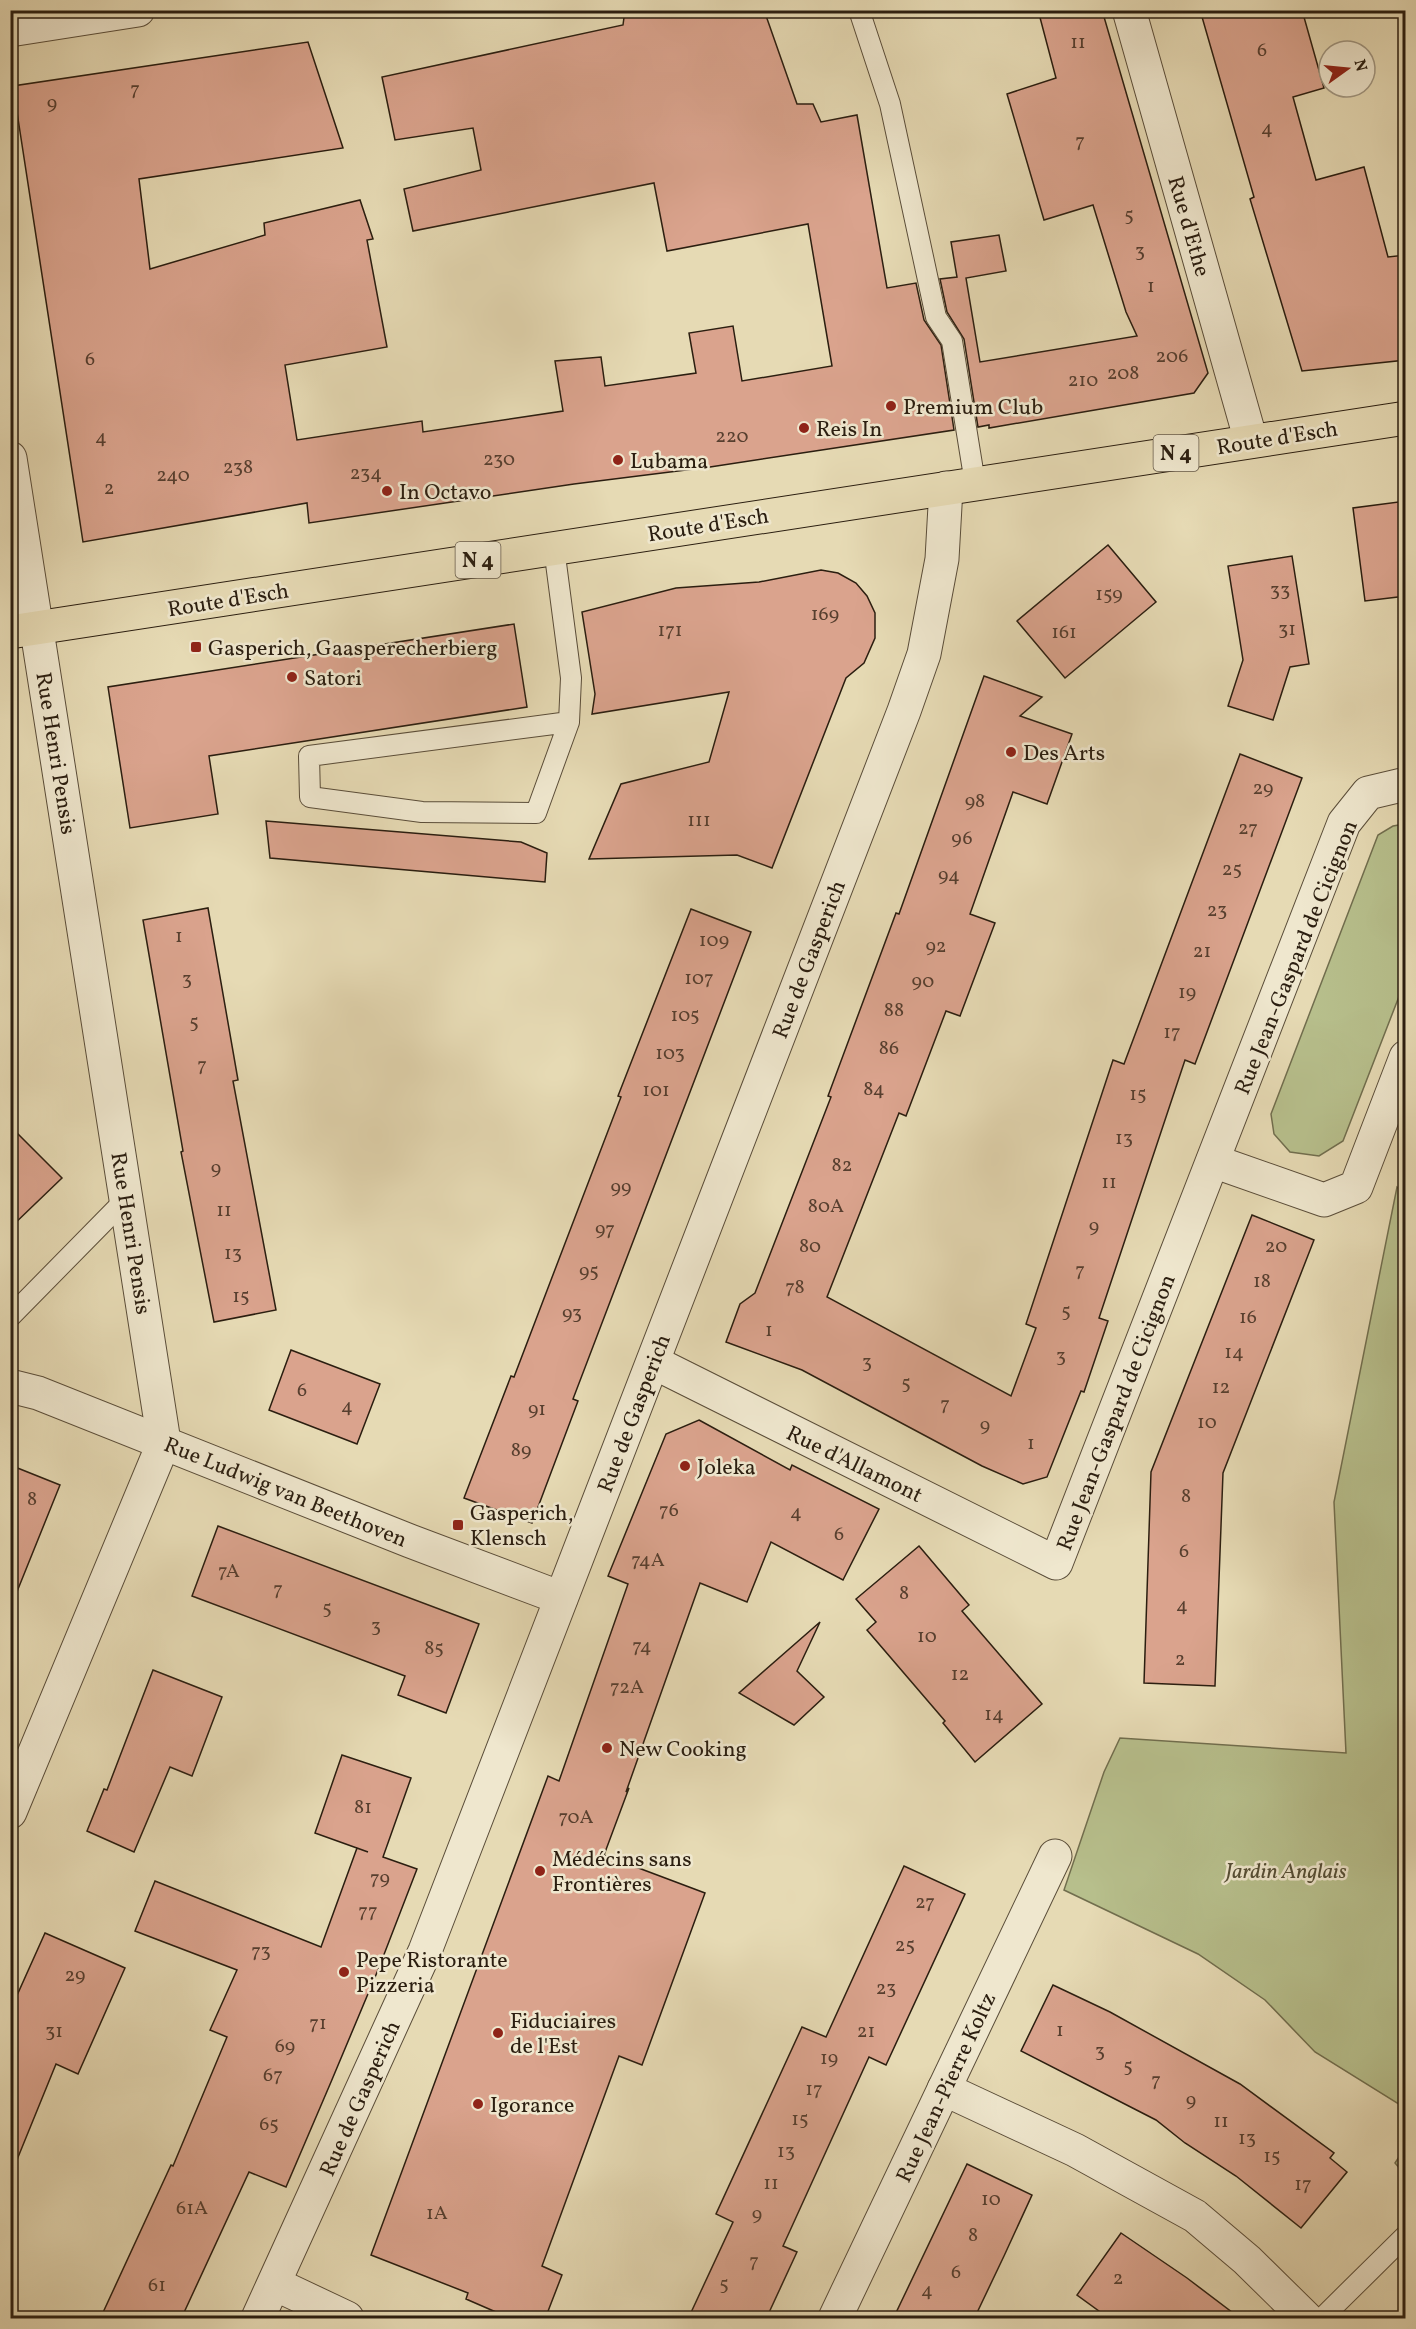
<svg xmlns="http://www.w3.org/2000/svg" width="1416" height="2329" font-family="Vollkorn,serif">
<rect width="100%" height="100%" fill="#e6dab4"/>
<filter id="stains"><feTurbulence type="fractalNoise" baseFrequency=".00333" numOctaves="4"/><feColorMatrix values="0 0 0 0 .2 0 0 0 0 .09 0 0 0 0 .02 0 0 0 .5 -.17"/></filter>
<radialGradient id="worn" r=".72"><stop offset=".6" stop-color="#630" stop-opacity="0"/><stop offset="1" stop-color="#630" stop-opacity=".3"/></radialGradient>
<g fill="#b7bf8c" stroke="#716e4e" stroke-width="1.5">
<path d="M 1405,824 L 1405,981 L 1343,1141 L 1319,1156 L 1290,1152 L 1274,1134 L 1271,1114 L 1378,835 L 1393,826 Z"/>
<path d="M 1397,1187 L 1406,1194 L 1405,2108 L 1315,2052 L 1265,2000 L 1198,1954 L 1064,1890 L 1104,1772 L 1120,1738 L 1346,1753 L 1334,1502 Z"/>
<path d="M 1405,2148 L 1405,2175 L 1395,2163 Z"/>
</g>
<g fill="#daa38d" stroke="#2b1e10" stroke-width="1.5">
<path d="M 625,10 L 764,10 L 797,104 L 813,104 L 821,122 L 857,115 L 887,288 L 916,283 L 924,320 L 941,345 L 954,430 L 710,467 L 574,484 L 309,523 L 307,503 L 83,542 L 13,86 L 308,42 L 343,148 L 139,179 L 150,269 L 265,235 L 264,223 L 360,200 L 373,239 L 367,240 L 387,347 L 285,365 L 297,440 L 422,421 L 423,432 L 563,411 L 555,361 L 601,357 L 605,386 L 696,373 L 689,333 L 733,326 L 742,381 L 832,366 L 808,224 L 667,251 L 654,183 L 413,231 L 404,189 L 481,170 L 473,128 L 395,140 L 382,77 L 623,25 Z"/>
<path d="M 1038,10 L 1102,10 L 1208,373 L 1194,393 L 989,428 L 989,425 L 978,427 L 964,339 L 947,312 L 940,279 L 957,277 L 951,242 L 999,235 L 1006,271 L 966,278 L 980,362 L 1137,336 L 1126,312 L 1093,205 L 1044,220 L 1007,94 L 1056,78 Z"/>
<path d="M 1200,10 L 1302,10 L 1324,88 L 1293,97 L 1316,180 L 1364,167 L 1388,257 L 1406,255 L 1406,360 L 1302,371 L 1250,199 L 1254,197 Z"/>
<path d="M 1406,501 L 1406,596 L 1365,601 L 1353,508 Z"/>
<path d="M 1108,545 L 1156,602 L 1065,678 L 1017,621 Z"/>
<path d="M 1292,556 L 1309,664 L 1290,667 L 1273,720 L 1228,706 L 1243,660 L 1228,566 Z"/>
<path d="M 821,570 L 838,573 L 856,583 L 867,596 L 875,613 L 875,638 L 864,663 L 846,678 L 772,868 L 737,855 L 589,859 L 621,784 L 709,762 L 729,692 L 592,714 L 595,694 L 582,612 L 676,588 L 759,582 Z"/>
<path d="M 514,624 L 527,707 L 209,756 L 218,814 L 130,828 L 108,687 Z"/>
<path d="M 984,676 L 1042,697 L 1020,716 L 1072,734 L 1047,804 L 1013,792 L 970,914 L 995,923 L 960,1016 L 946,1011 L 906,1116 L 899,1113 L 827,1297 L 1011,1396 L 1036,1328 L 1026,1324 L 1113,1060 L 1124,1064 L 1240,754 L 1302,778 L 1195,1064 L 1185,1060 L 1099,1318 L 1108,1321 L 1084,1392 L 1081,1391 L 1047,1477 L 1023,1484 L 982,1466 L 802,1370 L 726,1342 L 740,1304 L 755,1293 L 831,1097 L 828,1096 L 896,913 L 899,914 Z"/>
<path d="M 266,821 L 521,842 L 547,853 L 545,882 L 270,858 Z"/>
<path d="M 208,908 L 238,1080 L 233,1081 L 276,1310 L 214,1322 L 181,1152 L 183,1151 L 143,920 Z"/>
<path d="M 691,909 L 751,932 L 573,1399 L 578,1401 L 532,1523 L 464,1498 L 511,1376 L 514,1377 L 551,1280 L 621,1097 L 618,1096 Z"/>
<path d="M 10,1126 L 62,1178 L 10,1228 Z"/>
<path d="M 1252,1215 L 1314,1240 L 1223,1473 L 1215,1686 L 1144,1683 L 1151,1472 Z"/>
<path d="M 291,1350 L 380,1384 L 357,1444 L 269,1410 Z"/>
<path d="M 699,1420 L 790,1470 L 792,1465 L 879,1509 L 843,1580 L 771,1542 L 747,1602 L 700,1583 L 626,1792 L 629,1788 L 604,1855 L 705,1893 L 642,2065 L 619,2056 L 542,2266 L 562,2275 L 545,2319 L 512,2319 L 466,2299 L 468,2293 L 371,2255 L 548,1776 L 559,1781 L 628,1584 L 608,1576 L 666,1434 Z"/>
<path d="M 10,1465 L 60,1485 L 12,1604 L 10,1603 Z"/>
<path d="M 218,1526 L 479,1624 L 446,1713 L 398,1695 L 405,1676 L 192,1596 Z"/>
<path d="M 919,1546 L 969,1605 L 962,1611 L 1042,1704 L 975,1762 L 943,1723 L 945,1721 L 867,1630 L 876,1622 L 856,1599 Z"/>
<path d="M 820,1622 L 797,1671 L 824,1697 L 794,1725 L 739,1693 Z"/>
<path d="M 153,1670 L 222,1697 L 192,1776 L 170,1767 L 134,1852 L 87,1831 L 104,1789 L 107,1790 Z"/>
<path d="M 342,1755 L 411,1778 L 383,1857 L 417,1869 L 378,1970 L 331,2082 L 286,2187 L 249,2172 L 181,2319 L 100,2319 L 171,2165 L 173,2166 L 227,2037 L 210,2030 L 237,1970 L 135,1931 L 155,1881 L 321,1947 L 357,1848 L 368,1852 L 315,1833 Z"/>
<path d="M 904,1866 L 965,1894 L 886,2065 L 869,2057 L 783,2246 L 797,2252 L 766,2319 L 688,2319 L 733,2222 L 716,2214 L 802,2027 L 826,2037 Z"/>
<path d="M 45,1933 L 125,1968 L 78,2074 L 56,2064 L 12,2172 L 10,2011 Z"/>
<path d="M 1053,1985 L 1110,2012 L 1240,2084 L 1334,2153 L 1330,2158 L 1347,2172 L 1301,2228 L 1236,2176 L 1185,2143 L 1156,2120 L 1021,2051 Z"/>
<path d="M 967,2164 L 1032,2195 L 1004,2256 L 974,2319 L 893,2319 Z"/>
<path d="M 1121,2233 L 1187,2278 L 1241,2319 L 1110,2319 L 1077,2295 Z"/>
</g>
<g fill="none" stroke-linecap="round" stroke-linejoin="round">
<g stroke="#5a4d39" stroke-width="22">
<g id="service">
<path d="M 859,10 L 890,104 L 936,317 L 952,341 L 975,483"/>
<path d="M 554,548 L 571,678 L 569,722 L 536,813 L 422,812 L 310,797 L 309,756 L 569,722"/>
<path d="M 10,1317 L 127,1198"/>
<path d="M 1322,2318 L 1406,2235"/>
</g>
</g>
<g stroke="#5a4d39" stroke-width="35">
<g id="minor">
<path d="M 1129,10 L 1251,441"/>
<path d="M 10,30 L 138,10"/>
<path d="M 10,458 L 164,1442 L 10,1812"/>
<path d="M 1213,1161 L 1324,1200 L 1356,1187 L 1406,1057"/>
<path d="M 653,1362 L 1056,1563 L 1344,823 L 1368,793 L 1406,784"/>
<path d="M 10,1386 L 38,1393 L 410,1541 L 561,1598"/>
<path d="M 944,2089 L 1075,2150 L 1195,2216 L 1247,2260 L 1306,2318"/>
<path d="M 275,2284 L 347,2318"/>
<path d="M 835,2318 L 1055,1856"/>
</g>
</g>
<g stroke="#5a4d39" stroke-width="35">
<path id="tertiary" d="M 258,2318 L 425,1951 L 904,711 L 924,654 L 942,559 L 946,488"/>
</g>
<g stroke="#2b1e10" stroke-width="35">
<path id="primary" d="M 10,632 L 1406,418"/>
</g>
<use href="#service" stroke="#efe7ce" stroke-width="20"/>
<use href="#minor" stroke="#efe7ce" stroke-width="33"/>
<use href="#tertiary" stroke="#efe7ce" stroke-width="33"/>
<use href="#primary" stroke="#e6dab4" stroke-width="33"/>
</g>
<g fill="#8f2418" stroke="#efe7ce" stroke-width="2">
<circle cx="891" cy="406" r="6"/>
<circle cx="804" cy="428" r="6"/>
<circle cx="618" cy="460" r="6"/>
<circle cx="387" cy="491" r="6"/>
<rect x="190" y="641" width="12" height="12" rx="3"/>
<circle cx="292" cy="677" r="6"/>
<circle cx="1011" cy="752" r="6"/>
<circle cx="685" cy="1466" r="6"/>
<rect x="452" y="1519" width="12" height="12" rx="3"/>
<circle cx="607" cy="1748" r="6"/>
<circle cx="540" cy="1871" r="6"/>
<circle cx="344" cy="1972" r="6"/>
<circle cx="498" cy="2033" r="6"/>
<circle cx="478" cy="2104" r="6"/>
</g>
<g text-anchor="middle" stroke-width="5" stroke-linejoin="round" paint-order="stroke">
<g font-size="20" fill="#573f2f">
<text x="1078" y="48">11</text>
<text x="1262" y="56">6</text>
<text x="135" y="95">7</text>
<text x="52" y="109">9</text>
<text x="1267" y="134">4</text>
<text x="1080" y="147">7</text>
<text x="1129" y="221">5</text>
<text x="1140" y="257">3</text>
<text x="1151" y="292">1</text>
<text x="1172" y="362">206</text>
<text x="90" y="365">6</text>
<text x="1123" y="379">208</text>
<text x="1083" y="386">210</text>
<text x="732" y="442">220</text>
<text x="101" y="443">4</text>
<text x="499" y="465">230</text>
<text x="238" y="473">238</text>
<text x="366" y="479">234</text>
<text x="173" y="481">240</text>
<text x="109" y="494">2</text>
<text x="1280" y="596">33</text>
<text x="1109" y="600">159</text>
<text x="825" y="620">169</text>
<text x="1287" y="635">31</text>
<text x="670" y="636">171</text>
<text x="1064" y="638">161</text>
<text x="1263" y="794">29</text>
<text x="975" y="807">98</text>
<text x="699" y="826">111</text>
<text x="1248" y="834">27</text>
<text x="962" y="844">96</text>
<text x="1232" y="875">25</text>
<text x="949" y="881">94</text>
<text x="1217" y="916">23</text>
<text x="179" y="942">1</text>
<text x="714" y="946">109</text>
<text x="936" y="952">92</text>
<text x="1202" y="957">21</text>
<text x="699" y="984">107</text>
<text x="187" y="985">3</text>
<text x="923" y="987">90</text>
<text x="1187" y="998">19</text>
<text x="894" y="1016">88</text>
<text x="685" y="1021">105</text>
<text x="194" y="1028">5</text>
<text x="1172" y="1038">17</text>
<text x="889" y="1054">86</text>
<text x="670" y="1059">103</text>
<text x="202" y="1071">7</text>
<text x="874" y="1095">84</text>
<text x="656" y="1096">101</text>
<text x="1138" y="1100">15</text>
<text x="1124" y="1144">13</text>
<text x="842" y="1171">82</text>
<text x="216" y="1174">9</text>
<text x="1109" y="1188">11</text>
<text x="621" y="1193">99</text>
<text x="826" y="1212">80A</text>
<text x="224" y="1216">11</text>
<text x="1094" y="1232">9</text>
<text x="605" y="1235">97</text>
<text x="810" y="1252">80</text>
<text x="1276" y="1252">20</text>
<text x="233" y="1259">13</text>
<text x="1080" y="1276">7</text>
<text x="589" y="1277">95</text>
<text x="1262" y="1287">18</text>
<text x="795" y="1293">78</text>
<text x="241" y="1302">15</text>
<text x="1066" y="1317">5</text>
<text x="572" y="1319">93</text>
<text x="1248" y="1323">16</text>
<text x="769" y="1336">1</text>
<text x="1234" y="1358">14</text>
<text x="1061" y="1362">3</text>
<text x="867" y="1368">3</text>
<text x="906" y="1389">5</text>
<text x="1221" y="1393">12</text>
<text x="302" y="1396">6</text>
<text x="945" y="1410">7</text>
<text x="347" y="1412">4</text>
<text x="537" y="1415">91</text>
<text x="1207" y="1428">10</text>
<text x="985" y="1431">9</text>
<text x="1031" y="1449">1</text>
<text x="521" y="1456">89</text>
<text x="1186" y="1502">8</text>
<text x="32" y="1505">8</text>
<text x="669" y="1516">76</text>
<text x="796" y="1518">4</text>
<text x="839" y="1540">6</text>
<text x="1184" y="1557">6</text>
<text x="648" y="1566">74A</text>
<text x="229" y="1577">7A</text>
<text x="278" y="1595">7</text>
<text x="904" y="1599">8</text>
<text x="1182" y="1611">4</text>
<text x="327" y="1614">5</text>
<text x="376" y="1632">3</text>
<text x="927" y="1642">10</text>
<text x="642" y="1652">74</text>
<text x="434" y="1654">85</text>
<text x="1180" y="1665">2</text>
<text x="960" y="1680">12</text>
<text x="627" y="1693">72A</text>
<text x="994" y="1720">14</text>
<text x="363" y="1813">81</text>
<text x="576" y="1823">70A</text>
<text x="380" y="1884">79</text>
<text x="925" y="1908">27</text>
<text x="368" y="1917">77</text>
<text x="905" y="1951">25</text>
<text x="261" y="1957">73</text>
<text x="75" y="1981">29</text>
<text x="886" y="1994">23</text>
<text x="318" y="2029">71</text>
<text x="1060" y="2036">1</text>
<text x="54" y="2037">31</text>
<text x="866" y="2037">21</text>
<text x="285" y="2052">69</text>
<text x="1100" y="2057">3</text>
<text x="829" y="2064">19</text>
<text x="1128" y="2072">5</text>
<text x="273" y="2081">67</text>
<text x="1156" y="2086">7</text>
<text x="814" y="2095">17</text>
<text x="1191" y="2106">9</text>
<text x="800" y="2125">15</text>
<text x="1221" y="2127">11</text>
<text x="269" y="2130">65</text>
<text x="1247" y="2144">13</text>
<text x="786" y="2157">13</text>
<text x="1272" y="2162">15</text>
<text x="771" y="2189">11</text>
<text x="1303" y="2190">17</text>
<text x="991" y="2205">10</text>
<text x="192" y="2214">61A</text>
<text x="437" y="2219">1A</text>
<text x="757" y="2220">9</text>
<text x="973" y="2241">8</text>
<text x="754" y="2267">7</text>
<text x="956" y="2278">6</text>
<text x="1118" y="2284">2</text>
<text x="724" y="2290">5</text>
<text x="157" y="2291">61</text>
<text x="927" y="2296">4</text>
</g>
<g fill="#efe7ce" stroke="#665a49" stroke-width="1.5">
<rect x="1153.5" y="435" width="45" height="36" rx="4.5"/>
<rect x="455.5" y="542" width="45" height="36" rx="4.5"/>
</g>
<g font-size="21" font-weight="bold" fill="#2b1e10">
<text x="1176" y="460">N 4</text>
<text x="478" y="567">N 4</text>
</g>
<g font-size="22" fill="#2b1e10" stroke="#efe7ce">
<text transform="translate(1190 226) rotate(74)" y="8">Rue d'Ethe</text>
<text transform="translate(1277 437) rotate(-9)" y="8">Route d'Esch</text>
<text transform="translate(708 524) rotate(-9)" y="8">Route d'Esch</text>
<text transform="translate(228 599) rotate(-9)" y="8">Route d'Esch</text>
<text transform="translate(57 753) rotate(81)" y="8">Rue Henri Pensis</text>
<text transform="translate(1295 957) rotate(-68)" y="8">Rue Jean-Gaspard de Cicignon</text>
<text transform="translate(808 959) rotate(-69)" y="8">Rue de Gasperich</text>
<text transform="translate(132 1233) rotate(81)" y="8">Rue Henri Pensis</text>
<text transform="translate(1115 1412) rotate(-69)" y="8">Rue Jean-Gaspard de Cicignon</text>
<text transform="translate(633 1413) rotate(-69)" y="8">Rue de Gasperich</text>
<text transform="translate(855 1463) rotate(26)" y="8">Rue d'Allamont</text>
<text transform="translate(286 1491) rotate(22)" y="8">Rue Ludwig van Beethoven</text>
<text transform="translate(945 2087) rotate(-65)" y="8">Rue Jean-Pierre Koltz</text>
<text transform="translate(359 2098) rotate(-66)" y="8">Rue de Gasperich</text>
</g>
<g font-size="22" fill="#2b1e10" stroke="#efe7ce" text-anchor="start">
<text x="903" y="414">Premium Club</text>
<text x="816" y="436">Reis In</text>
<text x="630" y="468">Lubama</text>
<text x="399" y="499">In Octavo</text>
<text x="208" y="655">Gasperich, Gaasperecherbierg</text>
<text x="304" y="685">Satori</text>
<text x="1023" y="760">Des Arts</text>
<text x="697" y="1474">Joleka</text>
<text x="470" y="1520">Gasperich,<tspan x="470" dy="25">Klensch</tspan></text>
<text x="619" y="1756">New Cooking</text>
<text x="552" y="1866">Médécins sans<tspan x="552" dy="25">Frontières</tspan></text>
<text x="356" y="1967">Pepe Ristorante<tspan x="356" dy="25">Pizzeria</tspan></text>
<text x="510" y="2028">Fiduciaires<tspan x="510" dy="25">de l'Est</tspan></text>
<text x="490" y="2112">Igorance</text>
</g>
<g font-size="22" font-style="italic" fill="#554e35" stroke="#efe7ce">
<text x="1286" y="1878">Jardin Anglais</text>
</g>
</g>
<rect width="1416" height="2329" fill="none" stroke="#e6dab4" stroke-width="36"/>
<rect x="12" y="12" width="1392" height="2305" fill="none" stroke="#2b1e10" stroke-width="3"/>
<rect x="18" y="18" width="1380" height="2293" fill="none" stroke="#2b1e10" stroke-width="1.5"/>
<g transform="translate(1347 69) rotate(75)"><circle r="28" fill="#efe7ce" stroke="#a19782" stroke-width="1.5"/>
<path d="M0-4.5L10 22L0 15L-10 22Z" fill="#8f2418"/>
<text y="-9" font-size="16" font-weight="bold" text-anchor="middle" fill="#2b1e10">N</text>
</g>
<rect width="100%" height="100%" filter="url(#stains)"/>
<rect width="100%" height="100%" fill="url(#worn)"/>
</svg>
